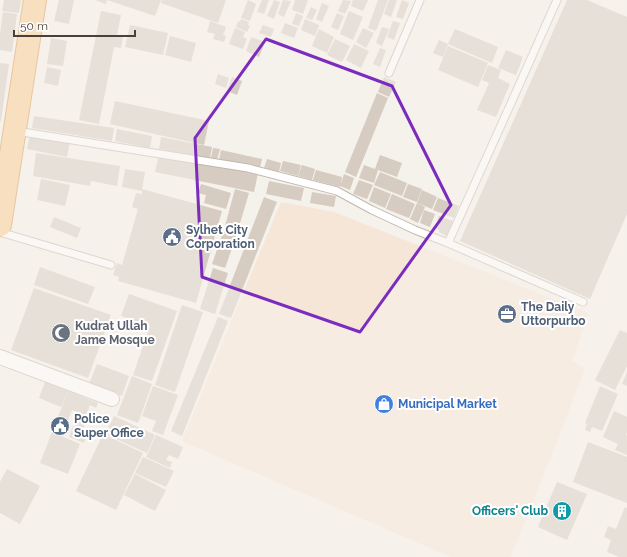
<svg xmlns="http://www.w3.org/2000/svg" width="627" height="557" font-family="Raleway,sans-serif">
<rect width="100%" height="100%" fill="#f5f1eb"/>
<path fill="#f5e6d8" d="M 281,202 L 334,212 L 588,313 L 572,361 L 585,368 L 551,457 L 510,557 L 451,557 L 182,441 Z"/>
<g fill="#d6ccc1">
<path d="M 4,0 L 21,0 L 19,13 L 2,11 Z"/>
<path d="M 59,0 L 74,0 L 69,24 L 54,21 Z"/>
<path d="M 95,0 L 107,0 L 106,4 Z"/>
<path d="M 107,0 L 161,0 L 155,16 Z"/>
<path d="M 162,0 L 226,0 L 218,23 L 161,3 Z"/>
<path d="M 248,0 L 256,4 L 250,21 L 241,18 Z"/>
<path d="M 262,0 L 269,0 L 264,14 L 257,12 Z"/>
<path d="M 274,0 L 280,2 L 274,19 L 267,16 Z"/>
<path d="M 283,0 L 291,1 L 284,17 L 278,14 Z"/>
<path d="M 295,0 L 308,0 L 303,14 L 292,10 Z"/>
<path d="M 343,0 L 351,1 L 345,14 L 338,11 Z"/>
<path d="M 353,0 L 368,0 L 363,11 L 351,6 Z"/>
<path d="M 378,0 L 388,0 L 376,31 L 368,28 Z"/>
<path d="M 389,0 L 397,0 L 391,17 L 384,14 Z"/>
<path d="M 402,0 L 409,3 L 403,19 L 396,17 Z"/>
<path d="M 567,0 L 587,0 L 627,17 L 627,214 L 590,299 L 460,241 Z"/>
<path d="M 322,3 L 329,6 L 322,22 L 316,19 Z"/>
<path d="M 311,7 L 317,10 L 312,20 L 306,18 Z"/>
<path d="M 101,11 L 121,15 L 117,35 L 123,36 L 121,48 L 114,47 L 99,124 L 79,120 Z"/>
<path d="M 349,11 L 363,17 L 353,40 L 340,34 Z"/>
<path d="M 3,12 L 17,14 L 12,52 L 0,50 L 0,34 Z"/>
<path d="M 296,13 L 303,16 L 299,26 L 292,24 Z"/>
<path d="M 337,13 L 344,16 L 338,30 L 331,27 Z"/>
<path d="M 241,19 L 249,22 L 248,25 L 250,26 L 247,32 L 236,27 L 238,21 L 240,22 Z"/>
<path d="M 305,19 L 319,25 L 315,36 L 301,30 Z"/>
<path d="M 210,21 L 226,27 L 223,35 L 226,36 L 224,42 L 213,39 L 215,34 L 207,32 Z"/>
<path d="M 393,21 L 400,23 L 394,40 L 387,37 Z"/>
<path d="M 285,23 L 298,28 L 294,38 L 281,33 Z"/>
<path d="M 130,25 L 168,33 L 163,55 L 125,47 Z"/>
<path d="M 263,25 L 274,29 L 271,37 L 259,33 Z"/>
<path d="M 382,27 L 389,29 L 382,46 L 376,43 Z"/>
<path d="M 235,28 L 245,32 L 243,37 L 247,39 L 243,49 L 229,44 Z"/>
<path d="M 363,28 L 374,33 L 366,48 L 356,42 Z"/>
<path d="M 319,29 L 334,37 L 327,53 L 312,46 Z"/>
<path d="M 455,29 L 498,47 L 492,63 L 448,44 Z"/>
<path d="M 170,36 L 196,43 L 191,62 L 165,55 Z"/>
<path d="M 251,37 L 265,42 L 259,57 L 246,51 Z"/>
<path d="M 51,38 L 67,41 L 63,66 L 47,64 Z"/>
<path d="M 335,39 L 350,46 L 342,62 L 327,55 Z"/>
<path d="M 439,40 L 448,44 L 443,57 L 433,53 Z"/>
<path d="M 354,44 L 369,51 L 361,68 L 346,60 Z"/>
<path d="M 448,46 L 488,63 L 478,87 L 438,70 Z"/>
<path d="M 380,48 L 386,50 L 380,67 L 373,64 Z"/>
<path d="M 506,50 L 523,57 L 516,75 L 498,68 Z"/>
<path d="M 0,63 L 9,64 L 1,121 L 0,121 Z"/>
<path d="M 488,65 L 501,70 L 498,78 L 510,84 L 496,117 L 477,110 L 489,83 L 482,80 Z"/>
<path d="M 47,67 L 61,70 L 58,86 L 44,83 Z"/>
<path d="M 218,74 L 229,78 L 226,88 L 215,84 Z"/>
<path d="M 232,77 L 242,81 L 237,95 L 227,91 Z"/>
<path d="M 384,77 L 396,82 L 389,97 L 378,92 Z"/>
<path d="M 377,93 L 388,98 L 356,177 L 345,172 Z"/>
<path d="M 115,101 L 209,121 L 204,145 L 110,124 Z"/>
<path d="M 34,116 L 114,128 L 112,141 L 32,128 Z"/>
<path d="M 117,129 L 152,136 L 150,148 L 115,141 Z"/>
<path d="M 30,134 L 70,141 L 67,157 L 27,149 Z"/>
<path d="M 161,137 L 212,147 L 210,158 L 159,149 Z"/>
<path d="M 213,148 L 220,149 L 217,160 L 211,158 Z"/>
<path d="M 221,150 L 262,159 L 260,168 L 219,160 Z"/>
<path d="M 36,153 L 120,166 L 117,186 L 91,181 L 90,186 L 33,176 Z"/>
<path d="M 159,154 L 258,173 L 254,192 L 155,172 Z"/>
<path d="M 380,155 L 402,163 L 397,177 L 378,170 L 374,183 L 359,178 L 364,165 L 375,169 Z"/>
<path d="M 267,159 L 281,163 L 279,172 L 264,168 Z"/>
<path d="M 283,161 L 301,165 L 298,176 L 280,171 Z"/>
<path d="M 302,165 L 315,169 L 312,180 L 298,176 Z"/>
<path d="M 125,169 L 145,172 L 142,189 L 222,211 L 196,303 L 118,281 L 119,277 L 113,275 L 117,263 L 122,265 L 138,209 L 132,207 L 136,193 L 142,194 L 142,191 L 122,187 Z"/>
<path d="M 316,170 L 342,177 L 341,184 L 344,174 L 354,178 L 350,190 L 340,186 L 339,187 L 313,180 Z"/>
<path d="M 380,172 L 407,183 L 402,196 L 374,185 Z"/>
<path d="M 41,179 L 70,185 L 65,206 L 37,200 Z"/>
<path d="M 359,180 L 373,185 L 367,199 L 353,194 Z"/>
<path d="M 269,181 L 304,188 L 301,201 L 266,194 Z"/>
<path d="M 201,184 L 231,193 L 226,209 L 204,203 L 206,195 L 198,193 Z"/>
<path d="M 408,184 L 422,189 L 417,202 L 403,197 Z"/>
<path d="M 374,187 L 391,194 L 385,208 L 369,201 Z"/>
<path d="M 235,189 L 249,193 L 238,230 L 225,226 Z"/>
<path d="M 422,190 L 437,197 L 432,209 L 417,203 Z"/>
<path d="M 312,192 L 336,196 L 334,207 L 310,203 Z"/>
<path d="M 392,194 L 415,204 L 409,218 L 386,209 Z"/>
<path d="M 264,197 L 277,202 L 231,318 L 219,314 Z"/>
<path d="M 438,198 L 459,206 L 454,218 L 433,210 Z"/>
<path d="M 417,203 L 425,207 L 418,223 L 410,219 Z"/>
<path d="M 424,210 L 435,214 L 430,227 L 420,223 Z"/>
<path d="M 439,216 L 453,221 L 447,236 L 439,232 L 439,230 L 435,228 Z"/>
<path d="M 54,217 L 81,228 L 77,238 L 50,227 Z"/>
<path d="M 224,230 L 237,234 L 225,268 L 212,264 Z"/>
<path d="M 40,267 L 95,287 L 88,304 L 34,285 Z"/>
<path d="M 213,268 L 228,273 L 215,314 L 200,309 Z"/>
<path d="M 34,288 L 111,315 L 88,378 L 11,350 Z"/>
<path d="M 129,294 L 177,311 L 152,381 L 133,375 L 150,326 L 121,316 Z"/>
<path d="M 182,305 L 203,312 L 175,392 L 155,385 Z"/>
<path d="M 218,317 L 228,321 L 182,436 L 171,431 Z"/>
<path d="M 620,330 L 627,333 L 627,366 L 615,390 L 595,380 Z"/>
<path d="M 97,364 L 129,376 L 122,396 L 89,384 Z"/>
<path d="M 627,372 L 627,386 L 622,384 Z"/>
<path d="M 132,376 L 152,384 L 138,423 L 117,415 Z"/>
<path d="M 45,382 L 68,391 L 61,407 L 39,398 Z"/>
<path d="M 153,386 L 178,395 L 163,435 L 152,431 L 156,421 L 142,416 Z"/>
<path d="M 600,386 L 618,394 L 602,431 L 592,427 L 590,432 L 585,430 L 587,424 L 585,423 Z"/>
<path d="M 68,391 L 98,403 L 96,408 L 90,405 L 86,415 L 72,410 L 61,436 L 80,444 L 68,474 L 40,463 Z"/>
<path d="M 614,411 L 627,417 L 627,432 L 626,435 L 627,436 L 627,455 L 615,450 L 618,444 L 603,437 Z"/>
<path d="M 80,414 L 85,416 L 84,419 L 86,420 L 83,429 L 75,426 Z"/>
<path d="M 114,416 L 155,435 L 147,453 L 105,434 Z"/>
<path d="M 73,426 L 88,432 L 84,443 L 69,437 Z"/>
<path d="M 103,434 L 143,453 L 116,510 L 76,491 Z"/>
<path d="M 156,435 L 183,447 L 178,459 L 169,455 L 166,460 L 172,462 L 170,468 L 146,457 Z"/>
<path d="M 588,442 L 627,457 L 627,503 L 573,482 Z"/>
<path d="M 143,457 L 174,471 L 166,487 L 135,473 Z"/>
<path d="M 7,469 L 40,486 L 20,524 L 0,513 L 0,482 Z"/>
<path d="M 135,474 L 166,490 L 155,511 L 124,495 Z"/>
<path d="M 557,482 L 587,494 L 567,540 L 538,527 Z"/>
<path d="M 625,507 L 627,508 L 627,557 L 619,557 L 607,552 L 611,540 L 604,537 L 608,526 L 616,529 Z"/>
</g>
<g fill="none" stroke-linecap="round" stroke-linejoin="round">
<g stroke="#c0b8ae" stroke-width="9">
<g id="service">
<path d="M 389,73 L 420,0"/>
<path d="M 16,131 L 248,168 L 337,191 L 372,210 L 415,230 L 448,243 L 512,101 L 557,0"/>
<path d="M 0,232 L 111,265"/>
<path d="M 448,243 L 583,302"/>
</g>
</g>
<g stroke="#c0b8ae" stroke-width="16">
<path id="minor" d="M 0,357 L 112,399"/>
</g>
<g stroke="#d89143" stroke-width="24">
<path id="trunk" d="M 0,225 L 35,0"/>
</g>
<use href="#service" stroke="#fff" stroke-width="7"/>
<use href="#minor" stroke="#fff" stroke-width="14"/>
<use href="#trunk" stroke="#f9ca89" stroke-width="22"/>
</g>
<path d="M0 0H627V557H0ZM 266,39 L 392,86 L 451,205 L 360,332 L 202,277 L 195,138 Z" fill="#f5f1eb" fill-opacity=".55" fill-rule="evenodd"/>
<path fill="none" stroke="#7b2cbf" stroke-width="3" stroke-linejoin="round" d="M 266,39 L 392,86 L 451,205 L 360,332 L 202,277 L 195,138 Z"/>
<defs>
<g id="civic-disc" transform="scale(1)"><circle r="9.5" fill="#5c6f8a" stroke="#fff"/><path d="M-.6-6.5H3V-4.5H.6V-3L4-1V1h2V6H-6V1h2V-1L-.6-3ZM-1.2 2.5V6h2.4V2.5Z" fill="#fff"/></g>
<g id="office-disc" transform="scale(1)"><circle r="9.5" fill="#5c6f8a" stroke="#fff"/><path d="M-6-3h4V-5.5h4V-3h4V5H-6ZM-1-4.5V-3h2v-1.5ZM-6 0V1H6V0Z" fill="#fff"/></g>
<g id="mosque-disc" transform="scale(1)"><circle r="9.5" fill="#6b7280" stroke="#fff"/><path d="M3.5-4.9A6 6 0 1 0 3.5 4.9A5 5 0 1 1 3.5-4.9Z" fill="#fff"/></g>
<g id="shop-disc" transform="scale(1)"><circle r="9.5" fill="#3f7fe0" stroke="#fff"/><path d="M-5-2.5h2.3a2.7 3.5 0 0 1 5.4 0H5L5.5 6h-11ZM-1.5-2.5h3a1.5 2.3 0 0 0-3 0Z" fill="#fff"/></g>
<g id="building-disc" transform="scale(1)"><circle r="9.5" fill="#0f9aa8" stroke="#fff"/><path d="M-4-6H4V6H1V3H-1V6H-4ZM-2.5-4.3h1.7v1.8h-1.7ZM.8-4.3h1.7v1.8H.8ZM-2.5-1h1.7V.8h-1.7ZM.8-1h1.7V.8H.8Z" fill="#fff"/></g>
</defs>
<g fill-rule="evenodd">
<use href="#civic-disc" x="172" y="237"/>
<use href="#office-disc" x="507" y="314"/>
<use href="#mosque-disc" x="61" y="333"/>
<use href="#shop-disc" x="384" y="404"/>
<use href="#civic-disc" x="60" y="426"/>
<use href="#building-disc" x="562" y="511"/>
</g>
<g text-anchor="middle" stroke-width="4" stroke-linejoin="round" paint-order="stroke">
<g font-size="12" font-weight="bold" fill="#4e5e75" stroke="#fff" text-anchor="start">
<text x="186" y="234">Sylhet City<tspan x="186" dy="14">Corporation</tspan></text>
<text x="521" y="311">The Daily<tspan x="521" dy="14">Uttorpurbo</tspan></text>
<text x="74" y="423">Police<tspan x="74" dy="14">Super Office</tspan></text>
</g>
<g font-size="12" font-weight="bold" fill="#5b616d" stroke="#fff" text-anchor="start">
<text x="75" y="330">Kudrat Ullah<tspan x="75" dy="14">Jame Mosque</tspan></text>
</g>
<g font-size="12" font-weight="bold" fill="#366cbe" stroke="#fff" text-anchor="start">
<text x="398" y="408">Municipal Market</text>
</g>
<g font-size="12" font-weight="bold" fill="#0d838f" stroke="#fff" text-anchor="end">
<text x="548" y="515">Officers' Club</text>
</g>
</g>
<path d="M14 30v6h121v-6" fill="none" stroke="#494139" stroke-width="2"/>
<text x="20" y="30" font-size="12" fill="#494139" stroke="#ffffff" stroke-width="3" paint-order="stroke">50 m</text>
</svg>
